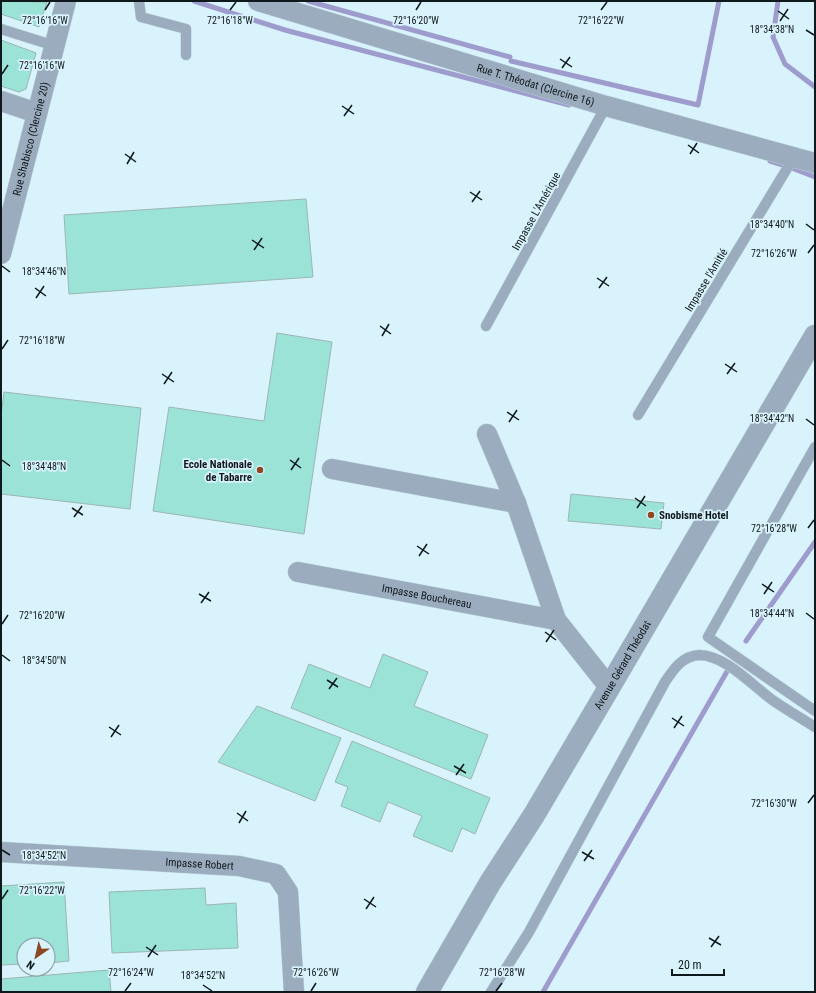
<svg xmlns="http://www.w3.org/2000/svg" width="816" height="993" font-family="'Roboto Condensed',sans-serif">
<rect width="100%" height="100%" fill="#d8f3fc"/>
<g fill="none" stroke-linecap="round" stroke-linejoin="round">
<g stroke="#9e9bcd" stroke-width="5">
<path d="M 194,1 L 285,30 L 569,105"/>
<path d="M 308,1 L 510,57"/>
<path d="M 778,1 L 773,37 L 785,64 L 815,87"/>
<path d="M 511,61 L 698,105 L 719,1"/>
<path d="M 770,161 L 786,166"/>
<path d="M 789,167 L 815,177"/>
<path d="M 746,641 L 815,542"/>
<path d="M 543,992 L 729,668"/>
</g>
</g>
<g fill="#9be2d7" stroke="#9bb6b2">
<path d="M 1,1 L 47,2 L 39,27 L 1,14 Z"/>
<path d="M 1,40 L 36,53 L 26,89 L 19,92 L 1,86 Z"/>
<path d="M 306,199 L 313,277 L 69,294 L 64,215 Z"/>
<path d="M 277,333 L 332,342 L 304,534 L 153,511 L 169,407 L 264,421 Z"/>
<path d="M 4,392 L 141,408 L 130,509 L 1,494 L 1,416 Z"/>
<path d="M 571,494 L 664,503 L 661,529 L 568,521 Z"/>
<path d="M 383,654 L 428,672 L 414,706 L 488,735 L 471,779 L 291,708 L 309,664 L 370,688 Z"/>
<path d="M 257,706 L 341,738 L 315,801 L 218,762 Z"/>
<path d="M 352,741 L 490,798 L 475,834 L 462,828 L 452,852 L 413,836 L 422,816 L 388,802 L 380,822 L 341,806 L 348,787 L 335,782 Z"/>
<path d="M 64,882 L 69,961 L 48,963 L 48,945 L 24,945 L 24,964 L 1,965 L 1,886 Z"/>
<path d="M 205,888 L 206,905 L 236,903 L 238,948 L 112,953 L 109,892 Z"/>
<path d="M 109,970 L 111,992 L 1,992 L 1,979 Z"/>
</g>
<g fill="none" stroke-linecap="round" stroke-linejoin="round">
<g stroke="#b8d0d8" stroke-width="11">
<g id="service">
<path d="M 139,1 L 141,17 L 186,29 L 186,55"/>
<path d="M 1,29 L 55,46"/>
<path d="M 486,326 L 606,106"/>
<path d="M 638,415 L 794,157"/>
<path d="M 815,447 L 708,637 L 815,711"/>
<path d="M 491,992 L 529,932 L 665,682 C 673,670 682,656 699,655 C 725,655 752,685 771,699 C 785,709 801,718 815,727"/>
</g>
</g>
<g stroke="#b8d0d8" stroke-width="21">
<g id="minor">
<path id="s1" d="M 258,1 L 606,106 L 815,163"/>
<path d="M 1,101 L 37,113"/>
<path id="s2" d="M 1,254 L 66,1"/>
<path d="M 487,434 L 516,503 L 556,620 L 609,687"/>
<path d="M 332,469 L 516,503"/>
<path id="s3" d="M 298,572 L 556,620"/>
<path id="s4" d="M 1,852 L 239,866 L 276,874 L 288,892 L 294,992"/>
</g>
</g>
<g stroke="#b8d0d8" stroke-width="23">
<g id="tertiary">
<path id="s5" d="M 427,992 L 490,883 L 534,815 L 613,681 L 815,336"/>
</g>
</g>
<use href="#service" stroke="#9cacbf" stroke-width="10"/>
<use href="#minor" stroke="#9cacbf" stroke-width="20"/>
<use href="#tertiary" stroke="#9cacbf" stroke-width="22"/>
</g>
<path fill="none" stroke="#0f181b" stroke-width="1.5" d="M 45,10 L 50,2M 230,10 L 236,2M 416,10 L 421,2M 601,10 L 607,2M 778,11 L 789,19M 780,21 L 788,9M 806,30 L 814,35M 560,59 L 572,67M 562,68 L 570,57M 2,74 L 8,65M 342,106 L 354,114M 344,116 L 352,105M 688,145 L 699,153M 125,154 L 136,162M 690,154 L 697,143M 127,164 L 134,152M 470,192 L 482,200M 472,202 L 480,191M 806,224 L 814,230M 252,240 L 264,248M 254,250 L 262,238M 808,253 L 814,245M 2,266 L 10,272M 597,278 L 609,286M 35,288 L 46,296M 599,288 L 607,277M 36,298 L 44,286M 380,326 L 391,334M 382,336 L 389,324M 2,349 L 8,340M 725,364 L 737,372M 162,374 L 174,382M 727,374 L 735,363M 164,384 L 172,372M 507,412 L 519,420M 806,419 L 814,425M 509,422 L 517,410M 2,460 L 10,466M 290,460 L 301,468M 291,470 L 299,458M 635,498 L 646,506M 72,508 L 83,515M 637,508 L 645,496M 74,517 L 82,506M 808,528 L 814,520M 417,546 L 429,554M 419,556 L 427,544M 762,584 L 774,592M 199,594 L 211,601M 764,594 L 772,582M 201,603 L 209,592M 806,613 L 814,619M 2,624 L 8,615M 545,632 L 556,640M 546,642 L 554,630M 2,655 L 10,661M 327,680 L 338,687M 329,689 L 337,678M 672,718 L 684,726M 109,727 L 121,735M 674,728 L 682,716M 111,737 L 119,725M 454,766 L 466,773M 456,775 L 464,764M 808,803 L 814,795M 237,813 L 248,821M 239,823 L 246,811M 2,850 L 10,855M 582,852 L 594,859M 584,861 L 592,850M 2,899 L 8,890M 364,899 L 376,907M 366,909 L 374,897M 709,938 L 721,945M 146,947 L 158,955M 711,947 L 719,936M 148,957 L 156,945M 203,985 L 212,991M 125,991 L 131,983M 311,991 L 316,983M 496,991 L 502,983"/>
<g fill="#8d4721" stroke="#d8f3fc" stroke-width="1.5">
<circle cx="260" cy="470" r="4"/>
<circle cx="651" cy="515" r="4"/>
</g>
<g text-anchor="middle" stroke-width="3.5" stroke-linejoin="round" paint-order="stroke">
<g font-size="11" fill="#0f181b" stroke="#d8f3fc">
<text dy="4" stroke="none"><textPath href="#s1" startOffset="290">Rue T. Théodat (Clercine 16)</textPath></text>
<text dy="4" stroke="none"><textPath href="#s2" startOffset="119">Rue Shabisco (Clercine 20)</textPath></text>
<text transform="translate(536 211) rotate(-61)" y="4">Impasse L'Amérique</text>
<text transform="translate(706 280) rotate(-59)" y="4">Impasse l'Amitié</text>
<text dy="4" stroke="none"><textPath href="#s3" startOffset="131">Impasse Bouchereau</textPath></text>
<text dy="4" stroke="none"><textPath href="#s5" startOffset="381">Avenue Gérard Théodat</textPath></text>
<text dy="4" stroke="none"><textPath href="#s4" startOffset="199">Impasse Robert</textPath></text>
</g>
<g font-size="11" font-weight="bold" fill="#0f181b" stroke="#d8f3fc" text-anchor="end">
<text x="252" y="468">Ecole Nationale<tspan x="252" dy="13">de Tabarre</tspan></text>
<text x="659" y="519" text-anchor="start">Snobisme Hotel</text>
</g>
</g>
<g font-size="10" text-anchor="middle" fill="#0f181b" stroke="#d8f3fc" stroke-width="3.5" stroke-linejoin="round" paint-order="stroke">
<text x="45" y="24">72°16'16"W</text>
<text x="230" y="24">72°16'18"W</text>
<text x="416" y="24">72°16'20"W</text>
<text x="601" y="24">72°16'22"W</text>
<text x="772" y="33">18°34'38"N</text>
<text x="42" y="69">72°16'16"W</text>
<text x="772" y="228">18°34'40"N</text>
<text x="774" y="257">72°16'26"W</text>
<text x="44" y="275">18°34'46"N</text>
<text x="42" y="344">72°16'18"W</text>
<text x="772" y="422">18°34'42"N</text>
<text x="44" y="470">18°34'48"N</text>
<text x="774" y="532">72°16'28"W</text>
<text x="772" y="617">18°34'44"N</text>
<text x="42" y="619">72°16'20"W</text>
<text x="44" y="664">18°34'50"N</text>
<text x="774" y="807">72°16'30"W</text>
<text x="44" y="859">18°34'52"N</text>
<text x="42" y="894">72°16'22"W</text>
<text x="131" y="976">72°16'24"W</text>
<text x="316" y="976">72°16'26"W</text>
<text x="502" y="976">72°16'28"W</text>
<text x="203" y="979">18°34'52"N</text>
</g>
<rect width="816" height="993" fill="none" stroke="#0f181b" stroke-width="4"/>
<g transform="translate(36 957) rotate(214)"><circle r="19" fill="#d8f3fc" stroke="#889ba2"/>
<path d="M0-3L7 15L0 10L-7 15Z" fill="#8d4721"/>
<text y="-6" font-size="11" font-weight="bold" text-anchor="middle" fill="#0f181b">N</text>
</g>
<path d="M672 969v6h52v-6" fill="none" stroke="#0f181b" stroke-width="2"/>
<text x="678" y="969" font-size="12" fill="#0f181b" stroke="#d8f3fc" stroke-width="3" paint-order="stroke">20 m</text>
</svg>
